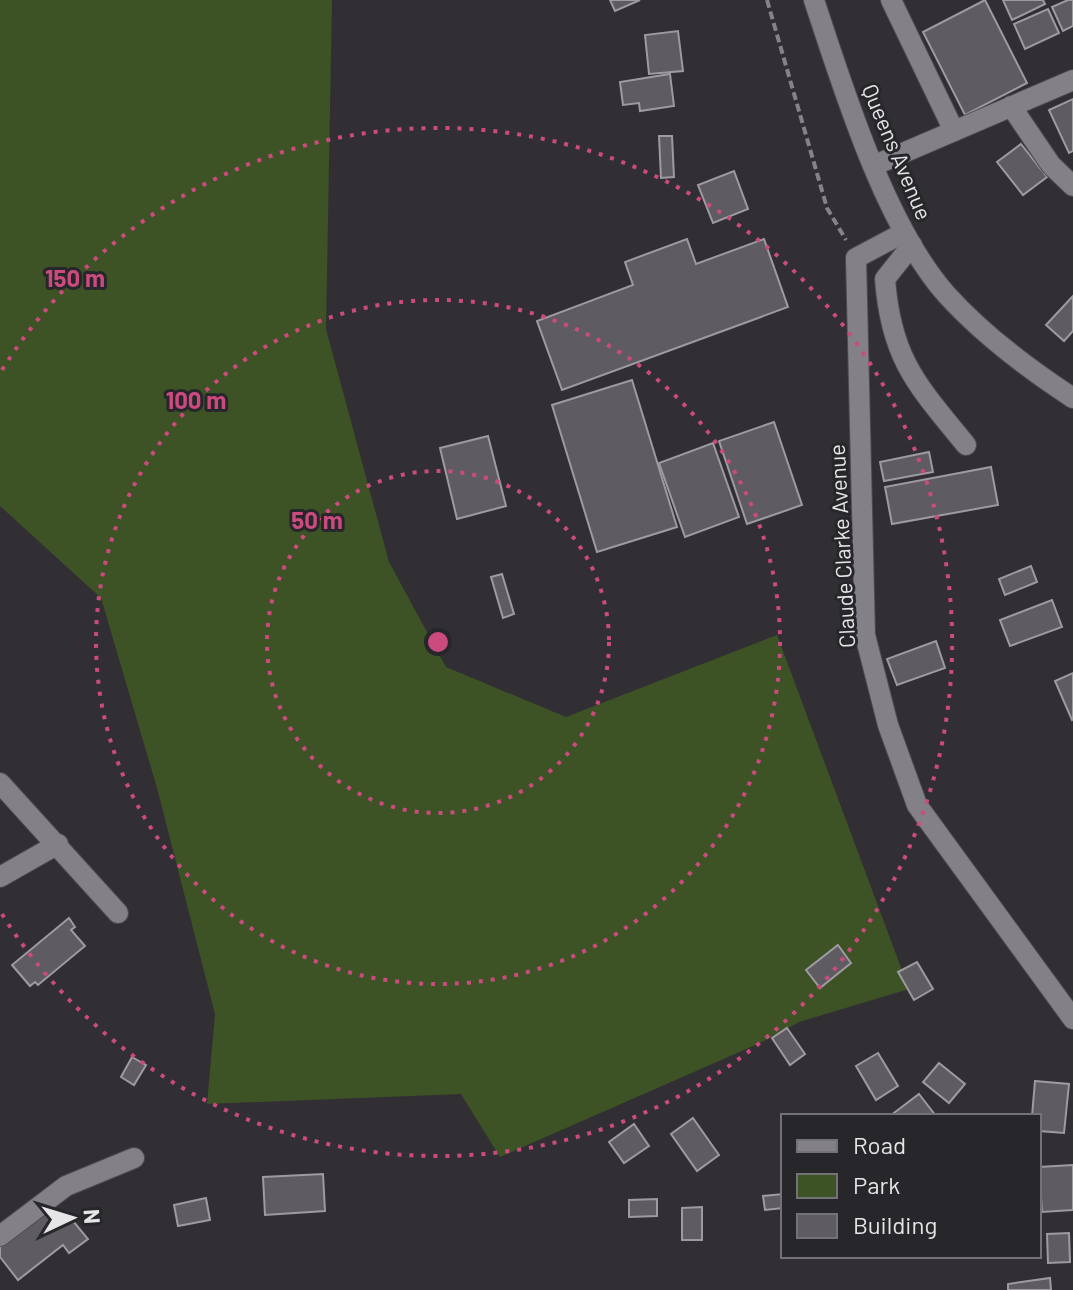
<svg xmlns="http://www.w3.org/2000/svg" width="1073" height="1290" font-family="Barlow,sans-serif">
<rect width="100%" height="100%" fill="#312f34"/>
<path fill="#3d5225" d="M 0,0 L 332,0 L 326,329 L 389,562 L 446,667 L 566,717 L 777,635 L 909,989 L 799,1022 L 760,1043 L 500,1157 L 461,1094 L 207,1104 L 215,1014 L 157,788 L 101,598 L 0,506 Z"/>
<g fill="#5e5c61" stroke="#9d9aa0" stroke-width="2">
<path d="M 610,0 L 640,0 L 615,11 Z"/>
<path d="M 985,0 L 1027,83 L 965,115 L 923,32 Z"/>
<path d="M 1003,0 L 1043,0 L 1045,4 L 1012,20 Z"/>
<path d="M 1068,0 L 1073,0 L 1073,26 L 1063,31 L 1052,7 Z"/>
<path d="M 1048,9 L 1059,33 L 1025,49 L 1014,24 Z"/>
<path d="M 678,31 L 683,71 L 649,74 L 645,35 Z"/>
<path d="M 670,74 L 674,106 L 640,111 L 639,103 L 623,105 L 620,82 Z"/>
<path d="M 1073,99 L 1073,151 L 1069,153 L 1049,110 Z"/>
<path d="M 659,136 L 672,136 L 674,177 L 661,178 Z"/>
<path d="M 1021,144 L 1047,177 L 1023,195 L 997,162 Z"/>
<path d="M 734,171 L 748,209 L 713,223 L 698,185 Z"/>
<path d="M 687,239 L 696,264 L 764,239 L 788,307 L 562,390 L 537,321 L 633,285 L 625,262 Z"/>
<path d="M 1073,296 L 1073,331 L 1064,341 L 1046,325 Z"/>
<path d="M 632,380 L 677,527 L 597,552 L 552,405 Z"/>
<path d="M 774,422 L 802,505 L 747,524 L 719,441 Z"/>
<path d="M 488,436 L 506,506 L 457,519 L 440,448 Z"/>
<path d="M 713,443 L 739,517 L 685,537 L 659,463 Z"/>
<path d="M 929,452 L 933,472 L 884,481 L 880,462 Z"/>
<path d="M 991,467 L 998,505 L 892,524 L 885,487 Z"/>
<path d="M 1031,566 L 1037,582 L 1005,595 L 999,579 Z"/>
<path d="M 502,574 L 514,614 L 503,618 L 491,577 Z"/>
<path d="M 1052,600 L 1062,627 L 1010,646 L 1000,620 Z"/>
<path d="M 936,641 L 945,668 L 897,685 L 887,659 Z"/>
<path d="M 1073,673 L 1073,719 L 1072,720 L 1055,681 Z"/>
<path d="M 69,918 L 75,927 L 71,930 L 85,946 L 38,985 L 35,982 L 30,986 L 12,965 Z"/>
<path d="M 838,945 L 851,963 L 820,988 L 806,970 Z"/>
<path d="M 917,962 L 933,989 L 914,1000 L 898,972 Z"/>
<path d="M 787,1028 L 805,1054 L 790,1065 L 772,1038 Z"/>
<path d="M 878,1053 L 898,1086 L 876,1100 L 856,1066 Z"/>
<path d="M 132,1057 L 146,1065 L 134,1085 L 121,1077 Z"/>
<path d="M 939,1063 L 965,1084 L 949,1103 L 923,1082 Z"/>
<path d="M 1035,1081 L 1069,1084 L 1064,1133 L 1039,1131 L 1039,1116 L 1032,1116 Z"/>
<path d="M 919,1094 L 936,1116 L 890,1116 Z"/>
<path d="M 693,1118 L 719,1155 L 697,1171 L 671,1134 Z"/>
<path d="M 634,1124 L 649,1146 L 624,1163 L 609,1142 Z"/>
<path d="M 1073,1165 L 1073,1210 L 1042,1212 L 1039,1167 Z"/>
<path d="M 323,1174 L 325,1211 L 265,1215 L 263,1177 Z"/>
<path d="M 783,1194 L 783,1208 L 765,1210 L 763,1196 Z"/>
<path d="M 206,1198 L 210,1220 L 178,1226 L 174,1205 Z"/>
<path d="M 657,1199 L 657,1216 L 629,1217 L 629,1200 Z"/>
<path d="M 702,1207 L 702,1240 L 682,1240 L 682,1208 Z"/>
<path d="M 45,1212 L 55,1225 L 68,1215 L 88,1239 L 69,1253 L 63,1245 L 18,1280 L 0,1257 L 0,1247 Z"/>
<path d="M 1069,1233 L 1070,1262 L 1048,1263 L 1047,1234 Z"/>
<path d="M 1050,1278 L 1051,1290 L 1008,1290 L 1008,1284 Z"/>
</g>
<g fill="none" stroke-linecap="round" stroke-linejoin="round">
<g stroke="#4e4c50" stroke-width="22">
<g id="minor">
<path d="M 814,0 C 843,88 885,225 946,294 C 983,335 1027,368 1073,398"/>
<path d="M 891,0 L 954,131"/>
<path d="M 1011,106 L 1051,165 L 1073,186"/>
<path d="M 875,165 L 1073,80"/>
<path d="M 903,233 L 856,258 L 865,635 L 888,725 L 917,805 L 1073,1019"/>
<path d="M 912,245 L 885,279 C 891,359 917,385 966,445"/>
<path d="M 0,783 L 118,913"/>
<path d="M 0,877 L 58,844"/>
<path d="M 0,1236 L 66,1186 L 134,1158"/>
</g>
</g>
<path stroke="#848387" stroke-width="4" stroke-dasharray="8 4" stroke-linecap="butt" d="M 767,0 L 827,208 L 846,240"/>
<use href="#minor" stroke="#838187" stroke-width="20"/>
</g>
<g fill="none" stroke="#cb4b7e" stroke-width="4" stroke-dasharray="4 8">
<circle cx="438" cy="642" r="171"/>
<circle cx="438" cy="642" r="342"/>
<path d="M2 370A514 514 0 1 1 2 914"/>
</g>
<g text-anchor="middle" stroke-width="6" stroke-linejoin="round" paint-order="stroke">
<g font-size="22" fill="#e5e4e7" stroke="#27262a">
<text transform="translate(897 152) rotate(67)" y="8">Queens Avenue</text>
<text transform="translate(842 546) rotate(-93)" y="8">Claude Clarke Avenue</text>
</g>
</g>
<circle cx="438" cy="642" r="12" fill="#cb4b7e" stroke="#27262a" stroke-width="4"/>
<g font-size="24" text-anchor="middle" font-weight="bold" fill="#cb4b7e" stroke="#27262a" stroke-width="6" stroke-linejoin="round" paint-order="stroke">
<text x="75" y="287">150 m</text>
<text x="196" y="409">100 m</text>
<text x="317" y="529">50 m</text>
</g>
<rect x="781" y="1114" width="260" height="144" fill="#27262a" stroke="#737276" stroke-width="2"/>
<rect x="797" y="1140" width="40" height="12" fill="#838187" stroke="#737276" stroke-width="2"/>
<text x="853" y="1154" font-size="24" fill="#e5e4e7">Road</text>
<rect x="797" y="1174" width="40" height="24" fill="#3d5225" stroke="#737276" stroke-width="2"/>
<text x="853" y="1194" font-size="24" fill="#e5e4e7">Park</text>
<rect x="797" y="1214" width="40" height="24" fill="#5e5c61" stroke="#737276" stroke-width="2"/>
<text x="853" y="1234" font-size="24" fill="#e5e4e7">Building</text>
<g transform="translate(72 1218) rotate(86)" stroke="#27262a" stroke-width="6" paint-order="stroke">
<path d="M0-6L14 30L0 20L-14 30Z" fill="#e5e4e7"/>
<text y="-12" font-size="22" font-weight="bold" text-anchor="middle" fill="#e5e4e7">N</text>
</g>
</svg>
